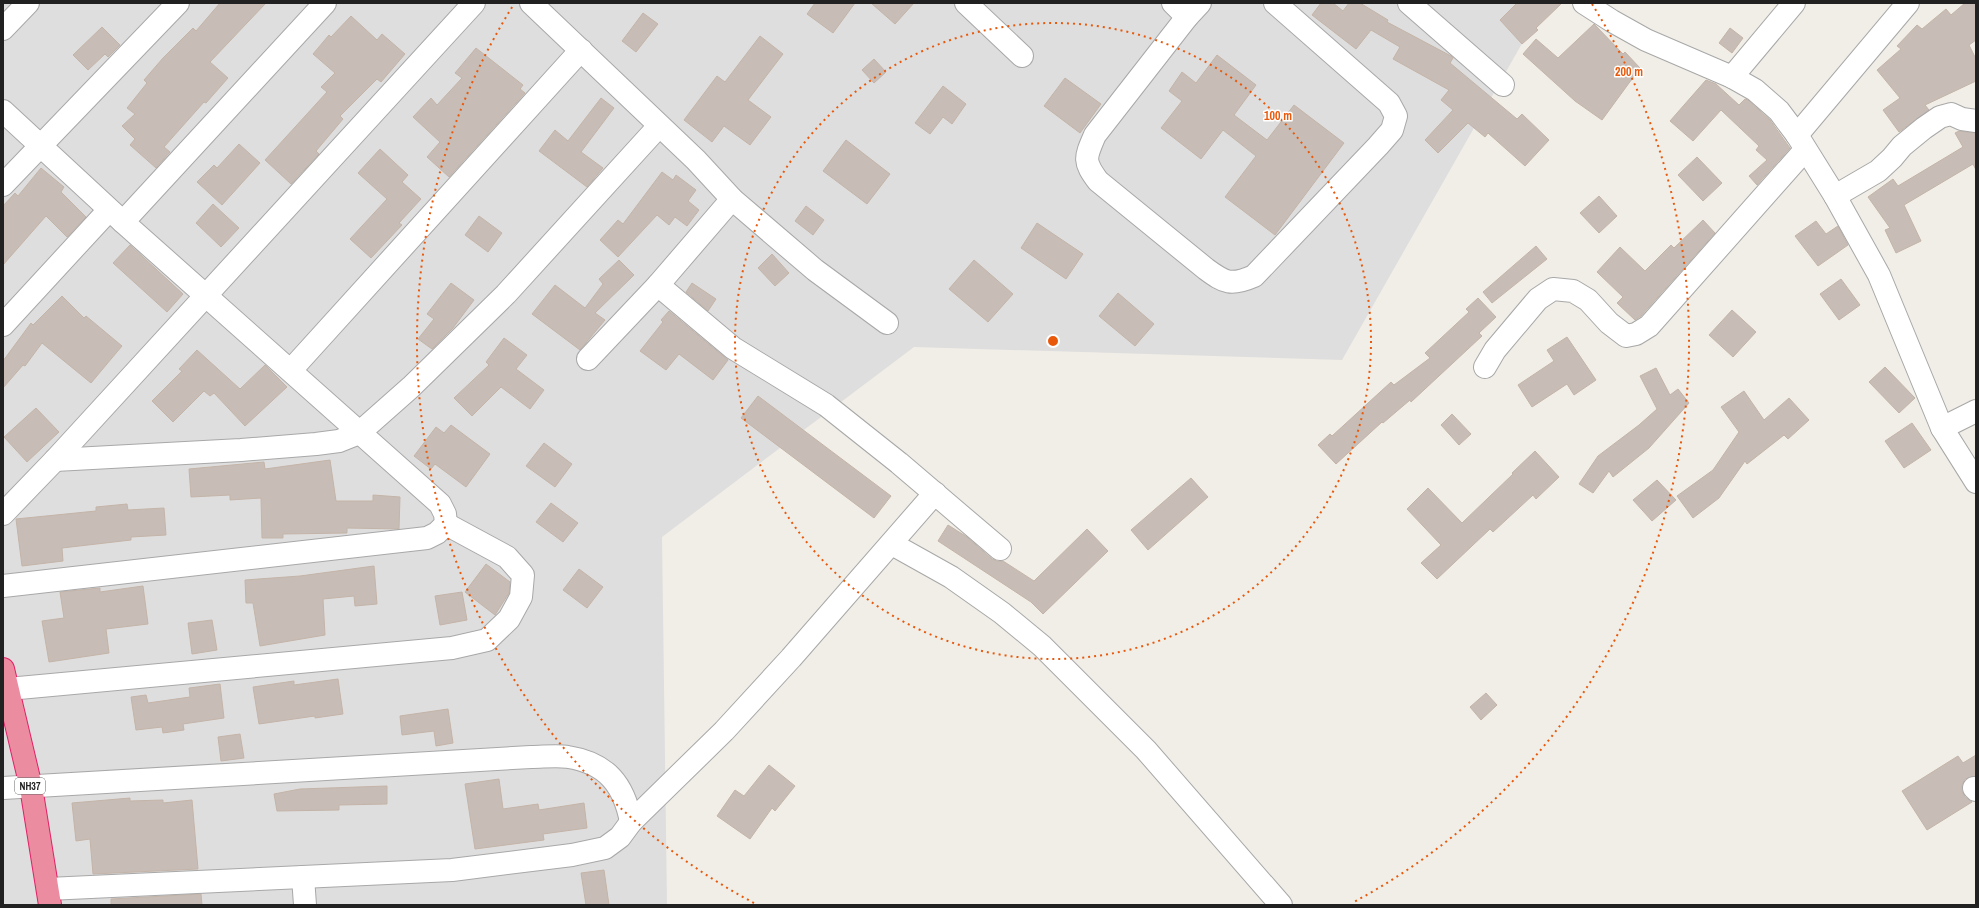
<svg xmlns="http://www.w3.org/2000/svg" width="1979" height="908" font-family="'Archivo Narrow',sans-serif">
<rect width="100%" height="100%" fill="#f1eee7"/>
<path fill="#dfdede" d="M 3,3 L 1545,3 L 1342,360 L 914,347 L 662,537 L 667,905 L 3,905 Z"/>
<g fill="#c7bdb6" stroke="#c4b4a8">
<path d="M 220,3 L 266,3 L 210,62 L 228,78 L 206,103 L 204,102 L 164,147 L 170,152 L 156,168 L 130,145 L 135,139 L 122,126 L 135,114 L 127,108 L 147,83 L 144,80 L 163,58 L 193,28 L 196,31 Z"/>
<path d="M 815,3 L 855,3 L 833,33 L 807,14 Z"/>
<path d="M 871,3 L 914,3 L 895,24 Z"/>
<path d="M 1321,3 L 1333,3 L 1343,11 L 1349,3 L 1360,3 L 1388,20 L 1387,22 L 1451,56 L 1453,58 L 1450,63 L 1517,119 L 1522,114 L 1549,140 L 1525,166 L 1488,133 L 1485,137 L 1468,123 L 1438,153 L 1425,140 L 1453,110 L 1441,100 L 1449,90 L 1393,59 L 1400,47 L 1371,30 L 1356,49 L 1312,15 Z"/>
<path d="M 1517,3 L 1562,3 L 1536,28 L 1538,30 L 1522,44 L 1500,20 Z"/>
<path d="M 1965,3 L 1976,3 L 1976,40 L 1969,45 L 1976,59 L 1976,81 L 1925,105 L 1929,110 L 1899,132 L 1883,110 L 1900,98 L 1877,70 L 1901,49 L 1897,46 L 1917,25 L 1922,29 L 1946,9 L 1951,15 Z"/>
<path d="M 643,13 L 658,24 L 636,52 L 622,41 Z"/>
<path d="M 351,16 L 377,40 L 382,34 L 405,54 L 381,82 L 377,79 L 340,116 L 343,119 L 316,151 L 319,154 L 291,184 L 265,160 L 327,92 L 321,87 L 335,73 L 313,54 L 329,35 L 331,37 Z"/>
<path d="M 1594,24 L 1623,54 L 1625,52 L 1640,68 L 1602,120 L 1575,101 L 1523,54 L 1536,39 L 1558,58 Z"/>
<path d="M 102,27 L 120,45 L 108,57 L 105,54 L 88,70 L 73,55 Z"/>
<path d="M 1730,28 L 1743,38 L 1732,53 L 1719,43 Z"/>
<path d="M 760,36 L 783,54 L 748,100 L 771,117 L 750,145 L 724,126 L 712,142 L 684,120 L 717,76 L 725,82 Z"/>
<path d="M 476,48 L 523,85 L 520,89 L 525,93 L 449,177 L 427,157 L 440,142 L 413,117 L 431,98 L 437,105 L 462,78 L 455,73 Z"/>
<path d="M 1217,55 L 1256,85 L 1234,115 L 1267,140 L 1294,105 L 1344,143 L 1275,235 L 1225,197 L 1256,156 L 1223,130 L 1201,159 L 1161,128 L 1182,101 L 1169,91 L 1182,72 L 1196,83 Z"/>
<path d="M 874,59 L 886,72 L 874,83 L 862,70 Z"/>
<path d="M 1065,78 L 1101,104 L 1080,133 L 1044,106 Z"/>
<path d="M 1706,80 L 1716,84 L 1739,105 L 1745,99 L 1748,100 L 1770,120 L 1790,148 L 1757,185 L 1749,176 L 1767,160 L 1756,150 L 1759,146 L 1721,110 L 1693,141 L 1670,121 Z"/>
<path d="M 943,86 L 966,104 L 952,124 L 943,117 L 930,134 L 915,123 Z"/>
<path d="M 601,98 L 614,108 L 581,152 L 603,168 L 587,187 L 539,151 L 555,130 L 568,141 Z"/>
<path d="M 1959,131 L 1976,133 L 1976,170 L 1973,164 L 1904,205 L 1921,241 L 1896,253 L 1885,230 L 1890,228 L 1868,197 L 1893,179 L 1898,186 L 1963,147 L 1955,133 Z"/>
<path d="M 846,140 L 890,174 L 867,204 L 823,171 Z"/>
<path d="M 239,144 L 260,163 L 222,205 L 197,182 L 214,165 L 217,168 Z"/>
<path d="M 380,149 L 408,175 L 402,182 L 421,199 L 399,223 L 402,225 L 371,258 L 350,239 L 387,199 L 358,173 Z"/>
<path d="M 1697,157 L 1722,183 L 1703,201 L 1678,175 Z"/>
<path d="M 41,168 L 64,187 L 61,192 L 86,217 L 67,237 L 46,216 L 3,265 L 3,206 L 15,193 L 18,196 Z"/>
<path d="M 662,172 L 673,180 L 676,175 L 696,190 L 688,201 L 699,210 L 687,226 L 675,217 L 669,225 L 657,215 L 618,257 L 600,240 L 618,220 L 623,224 Z"/>
<path d="M 1599,196 L 1617,216 L 1599,233 L 1580,213 Z"/>
<path d="M 213,204 L 239,228 L 221,247 L 196,223 Z"/>
<path d="M 806,206 L 824,220 L 813,235 L 795,221 Z"/>
<path d="M 479,216 L 502,233 L 488,252 L 465,235 Z"/>
<path d="M 1703,220 L 1715,233 L 1641,316 L 1635,320 L 1617,303 L 1623,297 L 1597,272 L 1620,247 L 1645,271 L 1671,245 L 1674,248 Z"/>
<path d="M 1816,221 L 1826,234 L 1838,226 L 1848,245 L 1818,266 L 1795,236 Z"/>
<path d="M 1037,223 L 1083,254 L 1066,279 L 1021,248 Z"/>
<path d="M 130,245 L 183,294 L 167,312 L 113,263 Z"/>
<path d="M 1536,246 L 1547,259 L 1492,303 L 1483,292 Z"/>
<path d="M 772,254 L 789,273 L 775,286 L 758,268 Z"/>
<path d="M 619,260 L 634,275 L 595,313 L 605,320 L 580,350 L 532,314 L 555,285 L 585,308 L 603,284 L 599,279 Z"/>
<path d="M 974,260 L 1013,294 L 988,322 L 949,289 Z"/>
<path d="M 1841,279 L 1860,305 L 1839,320 L 1820,294 Z"/>
<path d="M 451,283 L 474,300 L 453,328 L 432,349 L 418,339 L 434,319 L 427,314 Z"/>
<path d="M 692,283 L 716,299 L 708,311 L 686,292 Z"/>
<path d="M 1118,293 L 1154,324 L 1135,346 L 1099,316 Z"/>
<path d="M 62,296 L 84,318 L 86,316 L 122,346 L 91,383 L 42,343 L 25,366 L 23,365 L 3,388 L 3,361 L 31,323 L 33,325 Z"/>
<path d="M 1478,298 L 1496,317 L 1479,333 L 1482,336 L 1411,402 L 1410,400 L 1383,423 L 1382,422 L 1336,464 L 1318,445 L 1330,434 L 1332,436 L 1391,382 L 1394,385 L 1430,358 L 1425,353 L 1469,312 L 1466,309 Z"/>
<path d="M 1732,310 L 1756,332 L 1733,357 L 1709,335 Z"/>
<path d="M 669,311 L 728,360 L 713,380 L 679,354 L 666,370 L 640,351 L 663,322 L 661,320 Z"/>
<path d="M 1567,337 L 1596,380 L 1574,395 L 1567,384 L 1532,407 L 1518,385 L 1554,361 L 1547,350 Z"/>
<path d="M 504,338 L 527,355 L 516,369 L 544,390 L 530,409 L 501,387 L 472,416 L 454,398 L 489,365 L 486,362 Z"/>
<path d="M 197,350 L 240,389 L 265,365 L 287,387 L 245,426 L 214,393 L 210,396 L 204,391 L 173,422 L 152,401 L 182,371 L 179,369 Z"/>
<path d="M 1885,367 L 1915,398 L 1899,413 L 1869,382 Z"/>
<path d="M 1656,368 L 1670,395 L 1678,389 L 1689,403 L 1649,448 L 1613,477 L 1609,471 L 1593,493 L 1579,484 L 1598,456 L 1639,425 L 1657,409 L 1640,376 Z"/>
<path d="M 1744,391 L 1764,420 L 1789,398 L 1809,420 L 1788,439 L 1784,435 L 1747,464 L 1745,461 L 1719,498 L 1693,518 L 1677,496 L 1713,470 L 1739,432 L 1721,407 Z"/>
<path d="M 758,396 L 891,496 L 874,518 L 741,418 Z"/>
<path d="M 36,408 L 59,432 L 27,462 L 4,437 Z"/>
<path d="M 1452,414 L 1471,434 L 1459,445 L 1441,425 Z"/>
<path d="M 1912,423 L 1931,450 L 1904,468 L 1885,441 Z"/>
<path d="M 451,425 L 490,454 L 466,487 L 435,464 L 431,469 L 414,456 L 436,427 L 444,433 Z"/>
<path d="M 544,443 L 572,464 L 555,487 L 526,466 Z"/>
<path d="M 1535,451 L 1559,477 L 1536,499 L 1533,495 L 1493,532 L 1490,529 L 1437,579 L 1421,563 L 1441,545 L 1407,509 L 1428,488 L 1462,523 L 1513,474 L 1512,473 Z"/>
<path d="M 330,460 L 336,501 L 373,501 L 373,495 L 400,497 L 399,529 L 347,528 L 347,533 L 283,534 L 283,538 L 262,538 L 261,498 L 230,500 L 230,495 L 191,497 L 189,469 L 264,462 L 265,469 Z"/>
<path d="M 1191,478 L 1208,497 L 1148,550 L 1131,530 Z"/>
<path d="M 1657,480 L 1676,500 L 1652,521 L 1633,500 Z"/>
<path d="M 551,503 L 578,523 L 563,542 L 536,522 Z"/>
<path d="M 127,504 L 128,510 L 164,508 L 166,535 L 131,537 L 131,540 L 62,548 L 63,561 L 22,566 L 16,519 L 96,511 L 96,507 Z"/>
<path d="M 948,525 L 967,537 L 992,559 L 997,561 L 1003,561 L 1034,581 L 1087,529 L 1108,551 L 1043,614 L 1031,602 L 938,541 Z"/>
<path d="M 486,564 L 510,582 L 509,593 L 495,615 L 465,592 Z"/>
<path d="M 374,566 L 377,604 L 355,606 L 354,596 L 323,599 L 325,635 L 260,646 L 253,603 L 246,603 L 245,580 L 300,576 Z"/>
<path d="M 579,569 L 603,587 L 587,608 L 563,590 Z"/>
<path d="M 143,586 L 148,624 L 106,629 L 109,653 L 49,662 L 42,621 L 64,618 L 60,592 L 100,588 L 100,592 Z"/>
<path d="M 462,592 L 467,620 L 440,625 L 435,596 Z"/>
<path d="M 212,620 L 217,650 L 192,654 L 188,623 Z"/>
<path d="M 338,679 L 343,714 L 315,718 L 315,716 L 259,724 L 253,687 L 294,681 L 294,685 Z"/>
<path d="M 220,684 L 224,718 L 183,724 L 184,730 L 163,733 L 162,727 L 136,730 L 131,697 L 146,695 L 148,703 L 190,697 L 189,688 Z"/>
<path d="M 1486,693 L 1497,705 L 1481,720 L 1470,707 Z"/>
<path d="M 448,709 L 453,743 L 436,746 L 434,731 L 402,735 L 400,716 Z"/>
<path d="M 240,734 L 244,758 L 221,761 L 218,737 Z"/>
<path d="M 1976,755 L 1976,776 L 1965,779 L 1962,785 L 1962,791 L 1965,797 L 1972,802 L 1927,830 L 1902,791 L 1958,756 L 1963,763 Z"/>
<path d="M 769,765 L 795,786 L 775,811 L 772,808 L 750,839 L 717,816 L 735,790 L 744,796 Z"/>
<path d="M 499,779 L 503,809 L 538,804 L 539,810 L 584,803 L 587,828 L 543,834 L 544,840 L 475,849 L 465,784 Z"/>
<path d="M 387,786 L 387,804 L 339,805 L 339,810 L 277,811 L 274,794 L 300,789 Z"/>
<path d="M 130,798 L 130,801 L 163,800 L 163,803 L 192,800 L 198,869 L 93,874 L 90,839 L 76,841 L 72,803 Z"/>
<path d="M 604,870 L 609,905 L 586,905 L 581,873 Z"/>
<path d="M 201,894 L 202,905 L 111,905 L 111,899 Z"/>
</g>
<g fill="none" stroke-linecap="round" stroke-linejoin="round">
<g stroke="#a8a8a8" stroke-width="24">
<g id="minor">
<path d="M 531,3 L 696,160 L 732,199 L 815,270 L 887,323"/>
<path d="M 966,3 L 1022,56"/>
<path d="M 1173,3 L 1187,17"/>
<path d="M 1200,3 L 1187,17 L 1095,135 C 1085,158 1083,161 1098,181 L 1206,269 C 1225,283 1231,286 1254,276 L 1378,146 L 1392,130 L 1396,116 L 1389,103 L 1275,3"/>
<path d="M 1409,3 L 1503,85"/>
<path d="M 1584,3 L 1612,21 L 1646,40 L 1732,77 L 1755,90 L 1779,111 L 1797,135 L 1835,196 L 1879,275 L 1942,428 L 1976,482"/>
<path d="M 3,29 L 28,3"/>
<path d="M 1732,77 L 1794,3"/>
<path d="M 3,111 L 123,222 L 440,504 L 445,514 L 446,524 L 437,533 L 427,538 L 3,586"/>
<path d="M 1797,135 L 1908,3"/>
<path d="M 3,185 L 178,3"/>
<path d="M 1835,196 L 1878,171 L 1892,158 L 1902,146 L 1924,128 L 1940,117 L 1951,114 L 1962,119 L 1976,121"/>
<path d="M 123,222 L 325,3"/>
<path d="M 658,285 L 733,348 L 826,405 L 899,463 L 1000,549"/>
<path d="M 3,325 L 109,210"/>
<path d="M 588,359 L 658,285 L 732,199"/>
<path d="M 1485,367 L 1495,350 L 1538,299 L 1553,289 L 1573,291 L 1588,300 L 1609,323 L 1626,336 L 1636,334 L 1649,326 L 1805,150"/>
<path d="M 291,370 L 581,50"/>
<path d="M 1942,428 L 1976,411"/>
<path d="M 55,460 L 241,450 L 316,444 L 339,441 L 359,433 L 411,387 L 506,294 L 659,126"/>
<path d="M 3,514 L 55,460 L 474,3"/>
<path d="M 892,544 L 951,577 L 1002,613 L 1042,646 L 1146,750 L 1281,905"/>
<path d="M 8,689 L 452,648 L 487,640 L 509,619 L 521,597 L 523,575 L 507,557 L 446,524"/>
<path d="M 3,788 L 531,757 C 543,757 557,755 568,757 C 607,763 624,785 631,822"/>
<path d="M 1974,788 L 1976,790"/>
<path d="M 303,877 L 305,905"/>
<path d="M 48,889 L 452,870 L 572,855 L 605,848 L 620,837 L 631,822 L 724,731 L 791,658 L 935,493"/>
</g>
</g>
<g stroke="#e32067" stroke-width="24">
<path id="highway" d="M 3,669 L 31,787 L 50,905"/>
</g>
<use href="#minor" stroke="#fff" stroke-width="22"/>
<use href="#highway" stroke="#eb8ca0" stroke-width="22"/>
</g>
<g fill="none" stroke="#e8590c" stroke-width="2" stroke-dasharray="2 4">
<circle cx="1053" cy="341" r="318"/>
<path d="M754 903A636 636 0 0 1 514 4M1592 4A636 636 0 0 1 1352 903"/>
</g>
<g text-anchor="middle" stroke-width="3" stroke-linejoin="round" paint-order="stroke">
<rect fill="#fff" stroke="#646464" stroke-width="1" x="15" y="778" width="30" height="16" rx="3"/>
<g font-size="10" font-weight="bold" fill="#212121">
<text x="30" y="790">NH37</text>
</g>
</g>
<circle cx="1053" cy="341" r="6" fill="#e8590c" stroke="#fff" stroke-width="2"/>
<g font-size="12" text-anchor="middle" font-weight="bold" fill="#e8590c" stroke="#fff" stroke-width="3" stroke-linejoin="round" paint-order="stroke">
<text x="1629" y="76">200 m</text>
<text x="1278" y="120">100 m</text>
</g>
<rect width="1979" height="908" fill="none" stroke="#212121" stroke-width="8"/>
</svg>
